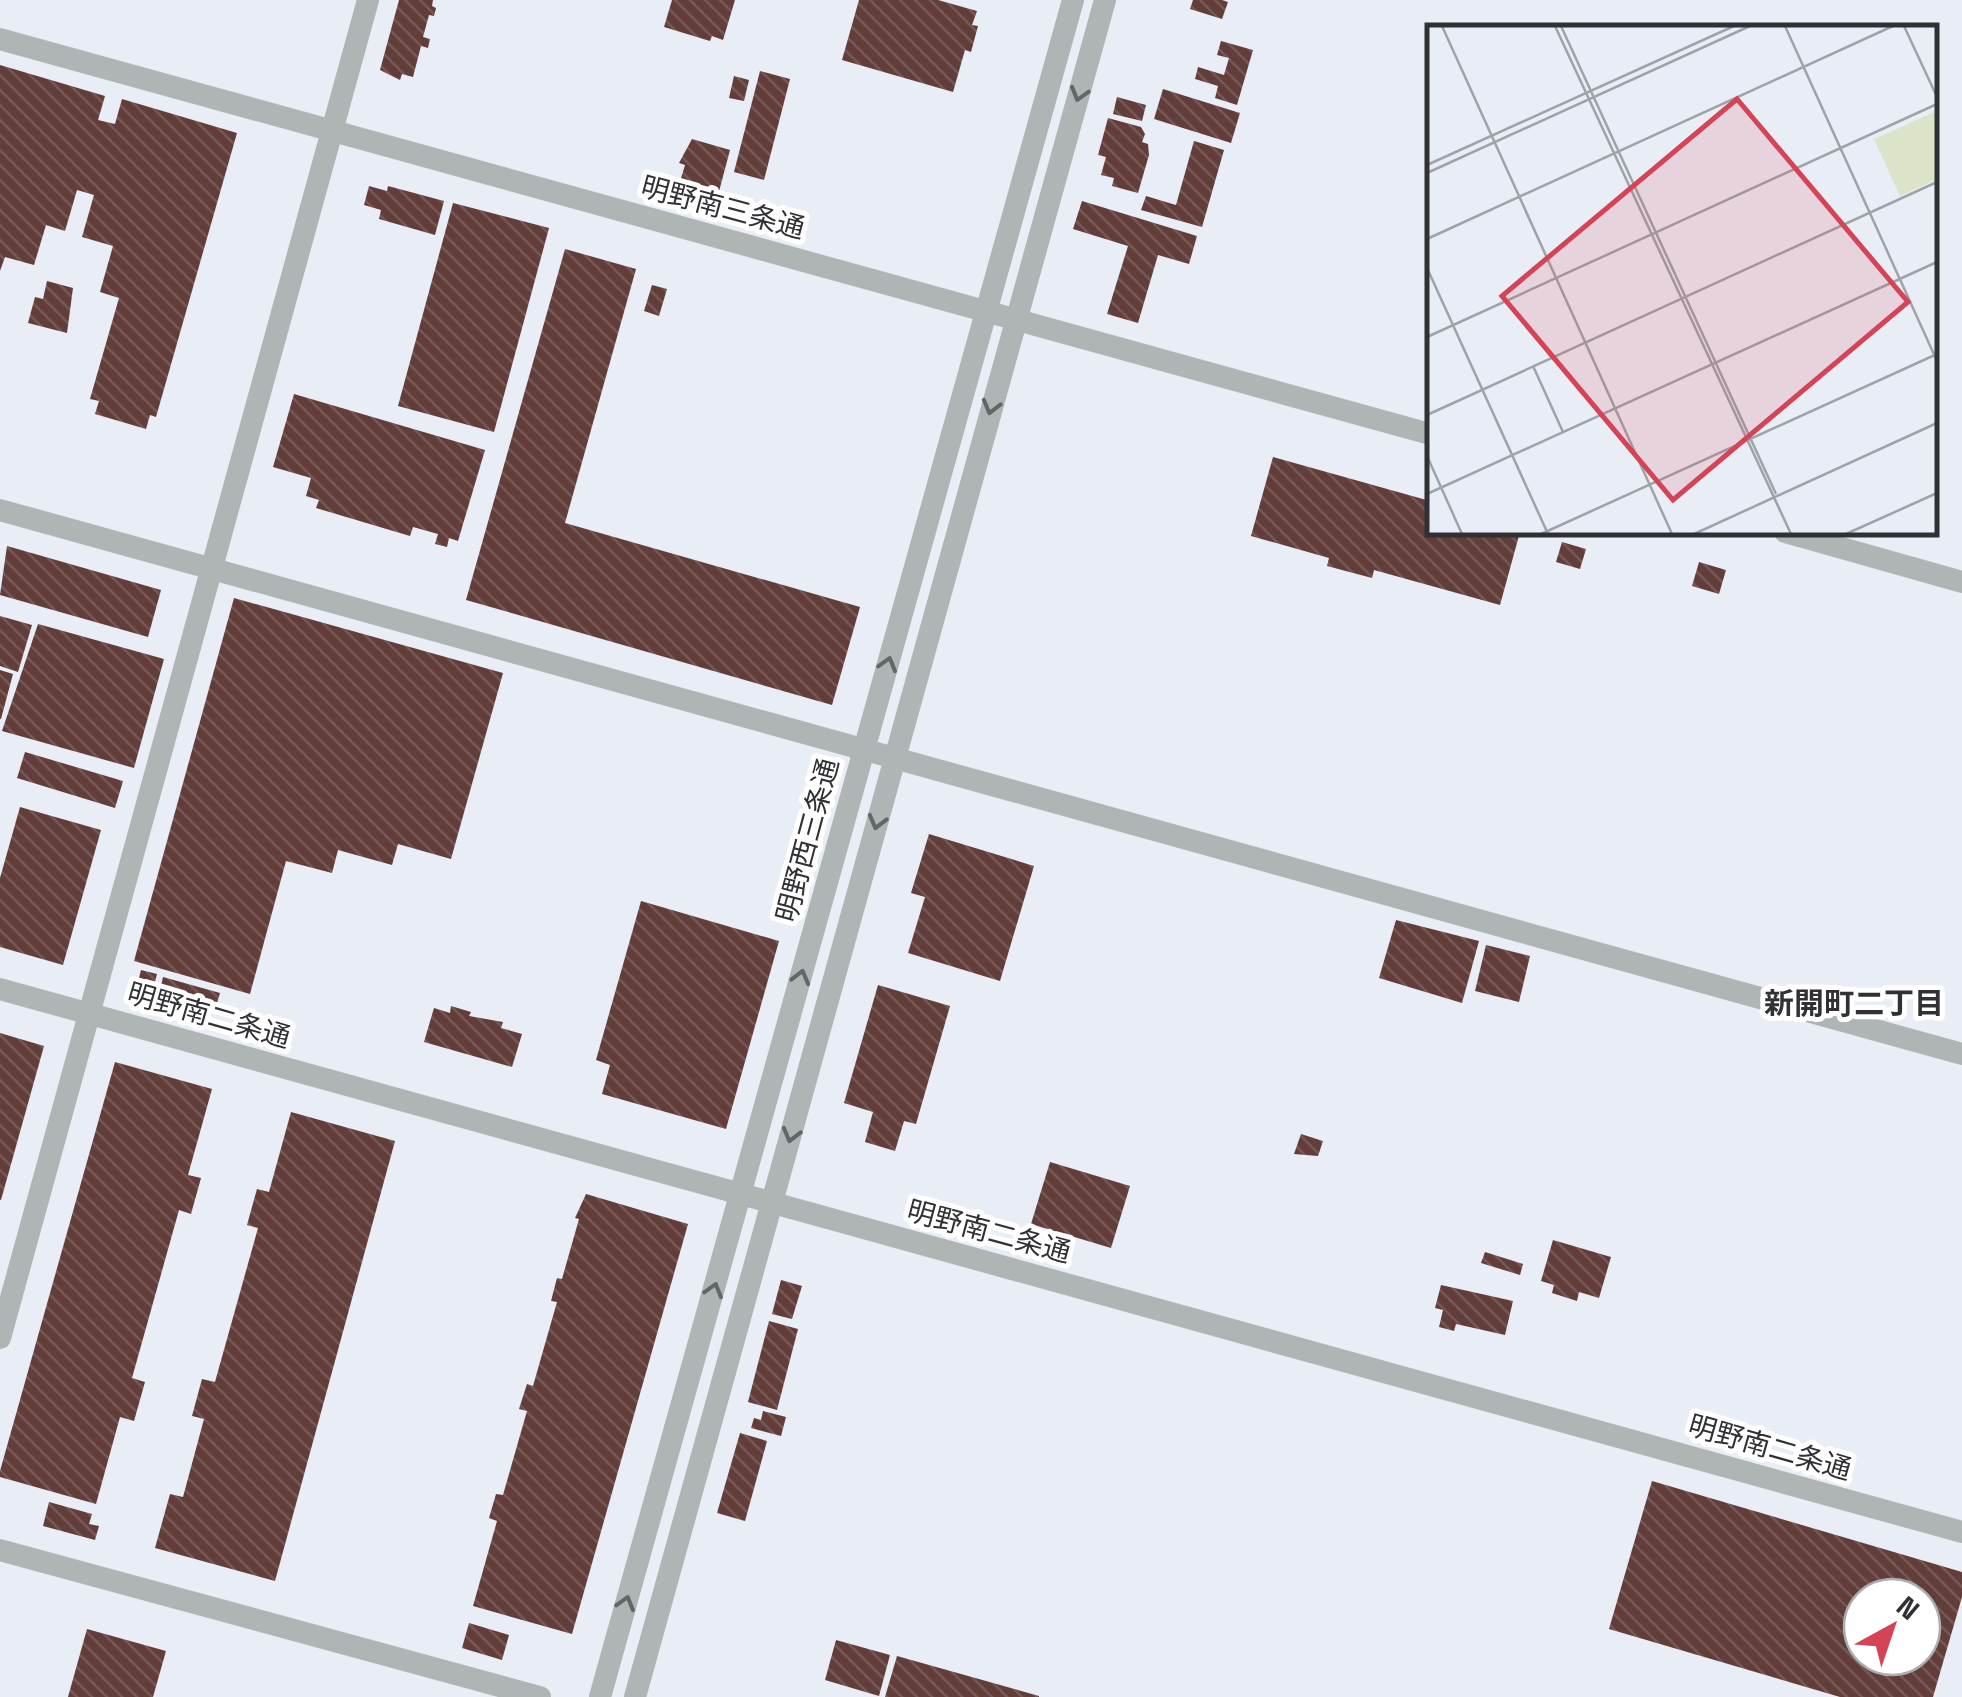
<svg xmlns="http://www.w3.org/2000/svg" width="1962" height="1697" font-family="'Space Grotesk','Noto Sans JP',sans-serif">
<defs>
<pattern id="building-back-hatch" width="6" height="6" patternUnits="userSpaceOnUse" patternTransform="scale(2.5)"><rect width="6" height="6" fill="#623d3a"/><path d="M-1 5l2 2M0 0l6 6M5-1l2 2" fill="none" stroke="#755755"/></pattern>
</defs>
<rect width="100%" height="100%" fill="#e9edf5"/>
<g fill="url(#building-back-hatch)" fill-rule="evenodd">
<path d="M 399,0 L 433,0 L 432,6 L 436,8 L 434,16 L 429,15 L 423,37 L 430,39 L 428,48 L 421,46 L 413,77 L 402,74 L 400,80 L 380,70 Z"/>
<path d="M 672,0 L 735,0 L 723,40 L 712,36 L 710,41 L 664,27 Z"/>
<path d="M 859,0 L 938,0 L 977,11 L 972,25 L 978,26 L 971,52 L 965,50 L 953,92 L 842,60 Z"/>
<path d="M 1193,0 L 1222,0 L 1228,2 L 1222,19 L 1190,9 Z"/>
<path d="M 1221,41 L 1253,50 L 1237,105 L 1215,98 L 1218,86 L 1195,79 L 1198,67 L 1224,75 L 1229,58 L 1217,55 Z"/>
<path d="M 0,65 L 105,96 L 98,120 L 115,124 L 122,99 L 237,133 L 156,417 L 150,415 L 146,429 L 95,414 L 99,401 L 90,399 L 119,298 L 100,292 L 113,246 L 82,237 L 94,195 L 77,190 L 65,231 L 46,225 L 34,265 L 5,257 L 0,271 Z"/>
<path d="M 760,71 L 790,79 L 764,180 L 734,172 Z"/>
<path d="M 734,76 L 749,80 L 744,101 L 729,98 Z"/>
<path d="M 1163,89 L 1240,113 L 1231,143 L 1154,119 Z"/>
<path d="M 1117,97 L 1146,105 L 1142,121 L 1113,114 Z"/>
<path d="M 1108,118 L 1141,127 L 1145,134 L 1142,142 L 1148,144 L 1149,155 L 1138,193 L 1112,186 L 1114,178 L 1101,175 L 1106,157 L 1098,155 Z"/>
<path d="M 692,139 L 730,150 L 717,199 L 678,188 L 685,165 L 679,163 Z"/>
<path d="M 1194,141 L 1224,150 L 1202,227 L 1141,210 L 1146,196 L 1176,205 Z"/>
<path d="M 369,186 L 387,191 L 388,186 L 444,201 L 435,235 L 379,219 L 381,210 L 364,205 Z"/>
<path d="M 1082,201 L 1197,236 L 1189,264 L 1158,255 L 1138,323 L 1107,314 L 1128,246 L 1073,229 Z"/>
<path d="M 453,203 L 549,228 L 494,432 L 398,406 Z"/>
<path d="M 565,249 L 636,269 L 565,523 L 860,607 L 832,705 L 466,600 Z"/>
<path d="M 47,281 L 73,288 L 67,333 L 28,323 L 35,297 L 43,299 Z"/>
<path d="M 652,285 L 667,289 L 659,316 L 644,311 Z"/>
<path d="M 294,394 L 485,450 L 458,541 L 449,538 L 447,547 L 435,544 L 438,534 L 413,527 L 410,536 L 316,508 L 319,500 L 306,496 L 311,478 L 273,467 Z"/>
<path d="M 1273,457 L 1430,501 L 1430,532 L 1520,532 L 1500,605 L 1374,570 L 1372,578 L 1327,566 L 1329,558 L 1251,536 Z"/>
<path d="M 1562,542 L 1586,549 L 1580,569 L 1556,562 Z"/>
<path d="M 7,546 L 161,590 L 148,637 L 0,595 Z"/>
<path d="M 1699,562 L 1726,570 L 1719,594 L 1692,586 Z"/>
<path d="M 234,598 L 503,673 L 451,859 L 398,844 L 392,865 L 338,850 L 332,873 L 286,861 L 250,994 L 134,961 Z"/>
<path d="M 0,616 L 32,625 L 18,672 L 0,666 Z"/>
<path d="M 38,624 L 164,659 L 134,768 L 2,731 Z"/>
<path d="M 0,670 L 13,674 L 1,719 L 0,719 Z"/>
<path d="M 25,752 L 123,781 L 115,808 L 17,778 Z"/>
<path d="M 20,807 L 101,830 L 63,965 L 0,947 L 0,878 Z"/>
<path d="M 929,834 L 1034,866 L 1000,981 L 908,953 L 925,897 L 911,893 Z"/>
<path d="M 641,901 L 779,941 L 726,1129 L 602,1094 L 610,1065 L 596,1060 Z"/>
<path d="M 1396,920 L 1479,941 L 1462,1003 L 1379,978 Z"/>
<path d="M 1486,945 L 1530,956 L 1519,1002 L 1475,991 Z"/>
<path d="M 141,970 L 157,974 L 152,994 L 136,990 Z"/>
<path d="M 163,977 L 220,993 L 215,1010 L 159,995 Z"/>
<path d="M 878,985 L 950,1006 L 916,1124 L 904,1121 L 895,1151 L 865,1142 L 873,1112 L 844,1103 Z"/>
<path d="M 451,1006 L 471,1012 L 469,1016 L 503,1022 L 501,1028 L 522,1034 L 512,1067 L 424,1042 L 434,1008 L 450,1013 Z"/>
<path d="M 0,1033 L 44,1046 L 1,1200 L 0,1200 Z"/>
<path d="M 115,1062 L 212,1089 L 188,1175 L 201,1178 L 191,1214 L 179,1210 L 132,1378 L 145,1382 L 134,1421 L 120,1417 L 96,1504 L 0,1477 L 0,1471 Z"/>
<path d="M 291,1112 L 395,1141 L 275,1581 L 155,1548 L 170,1494 L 183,1497 L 204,1419 L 192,1416 L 202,1379 L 215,1382 L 258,1228 L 247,1225 L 257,1189 L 269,1192 Z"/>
<path d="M 1301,1134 L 1323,1141 L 1318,1156 L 1294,1154 Z"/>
<path d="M 1050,1162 L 1130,1186 L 1111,1248 L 1031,1224 Z"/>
<path d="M 586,1194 L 688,1224 L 572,1634 L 473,1606 L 497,1521 L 489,1518 L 496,1494 L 503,1495 L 527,1411 L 519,1409 L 527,1384 L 533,1386 L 557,1302 L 551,1301 L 557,1278 L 562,1279 L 579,1219 L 575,1218 Z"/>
<path d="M 1553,1240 L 1611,1257 L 1599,1298 L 1579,1292 L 1577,1301 L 1552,1293 L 1554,1285 L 1541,1281 Z"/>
<path d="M 1485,1252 L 1523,1264 L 1520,1275 L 1481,1263 Z"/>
<path d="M 781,1280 L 802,1286 L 792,1319 L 772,1314 Z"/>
<path d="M 1441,1285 L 1513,1301 L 1505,1335 L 1456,1324 L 1454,1331 L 1439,1327 L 1443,1310 L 1435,1308 Z"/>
<path d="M 769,1321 L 798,1329 L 777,1410 L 748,1402 Z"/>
<path d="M 763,1411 L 786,1417 L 781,1436 L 751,1428 L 754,1418 L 761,1420 Z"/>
<path d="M 740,1433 L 767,1441 L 745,1521 L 717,1513 Z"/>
<path d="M 1652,1481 L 1962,1572 L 1962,1597 L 1933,1697 L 1840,1697 L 1609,1629 ZM 1862,1597 L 1922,1597 L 1922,1657 L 1862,1657 Z"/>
<path d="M 49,1502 L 92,1514 L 89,1524 L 99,1526 L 95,1540 L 43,1526 Z"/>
<path d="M 469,1623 L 509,1635 L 502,1660 L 462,1648 Z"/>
<path d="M 87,1629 L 166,1651 L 153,1697 L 68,1697 Z"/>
<path d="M 836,1640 L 890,1655 L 879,1696 L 825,1680 Z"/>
<path d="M 897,1656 L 1039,1696 L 1039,1697 L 885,1697 Z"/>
</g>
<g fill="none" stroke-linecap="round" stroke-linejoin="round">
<g stroke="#afb4b4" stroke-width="22">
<path d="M 0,39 L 1430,434"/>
<path d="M 0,510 L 1962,1054"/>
<path d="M 1785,532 L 1962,582"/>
<path d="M 0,989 L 1962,1532"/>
<path d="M 0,1338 L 368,0"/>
<path d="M 0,1550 L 540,1697"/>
<path d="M 600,1697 L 1073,0"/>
<path d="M 635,1697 L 1105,0"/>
</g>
</g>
<defs><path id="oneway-chevron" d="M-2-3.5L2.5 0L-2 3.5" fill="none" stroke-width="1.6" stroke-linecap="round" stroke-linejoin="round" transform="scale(2.5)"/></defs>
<g stroke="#636567">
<use href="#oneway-chevron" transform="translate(1079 94) rotate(106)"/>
<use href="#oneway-chevron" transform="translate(991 407) rotate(105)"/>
<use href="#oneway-chevron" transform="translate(888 664) rotate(-74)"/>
<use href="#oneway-chevron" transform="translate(877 822) rotate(105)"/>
<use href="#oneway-chevron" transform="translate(801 977) rotate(-75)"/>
<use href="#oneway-chevron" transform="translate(791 1135) rotate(105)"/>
<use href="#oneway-chevron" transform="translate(714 1290) rotate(-74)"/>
<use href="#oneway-chevron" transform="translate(626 1603) rotate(-74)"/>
</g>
<g text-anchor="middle" stroke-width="10" stroke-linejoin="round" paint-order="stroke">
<g font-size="28" fill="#303134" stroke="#fff">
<text transform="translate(723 207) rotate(15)" y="10">明野南三条通</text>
<text transform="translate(807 840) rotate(-75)" y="10">明野西三条通</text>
<text transform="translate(209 1015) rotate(16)" y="10">明野南二条通</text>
<text transform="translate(989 1231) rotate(15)" y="10">明野南二条通</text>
<text transform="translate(1770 1447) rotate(16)" y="10">明野南二条通</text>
</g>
<g font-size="30" font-weight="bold" fill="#303134" stroke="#fff">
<text x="1854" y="1014">新開町二丁目</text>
</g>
</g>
<g transform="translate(1427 25)">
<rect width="510" height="510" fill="#e9edf5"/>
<path d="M 510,86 L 510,154 L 473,171 L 447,114 Z" fill="#dbe3c8"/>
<path fill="none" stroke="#9fa2a8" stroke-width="2.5" d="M 15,1 L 245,509M 128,1 L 364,509M 134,1 L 349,469M 358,1 L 510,336M 477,1 L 510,72M 0,140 L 307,1M 0,148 L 323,1M 0,214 L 466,1M 0,243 L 121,509M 0,312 L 510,79M 106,341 L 136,407M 0,390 L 510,157M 0,431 L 35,509M 0,469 L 510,237M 114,509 L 510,329M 267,509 L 510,398M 419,509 L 510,468"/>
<path fill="#d44455" fill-opacity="0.15" stroke="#d44455" stroke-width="5" d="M 310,74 L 481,277 L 246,475 L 75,271 Z"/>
<rect width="510" height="510" fill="none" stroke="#303134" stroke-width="5"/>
</g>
<g transform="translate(1892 1627) rotate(40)"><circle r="48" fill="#ffffff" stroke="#acadae" stroke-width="2.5"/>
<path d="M0-8L18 38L0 25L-18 38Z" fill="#d44455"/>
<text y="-15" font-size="28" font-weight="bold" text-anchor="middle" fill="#303134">N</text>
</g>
</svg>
